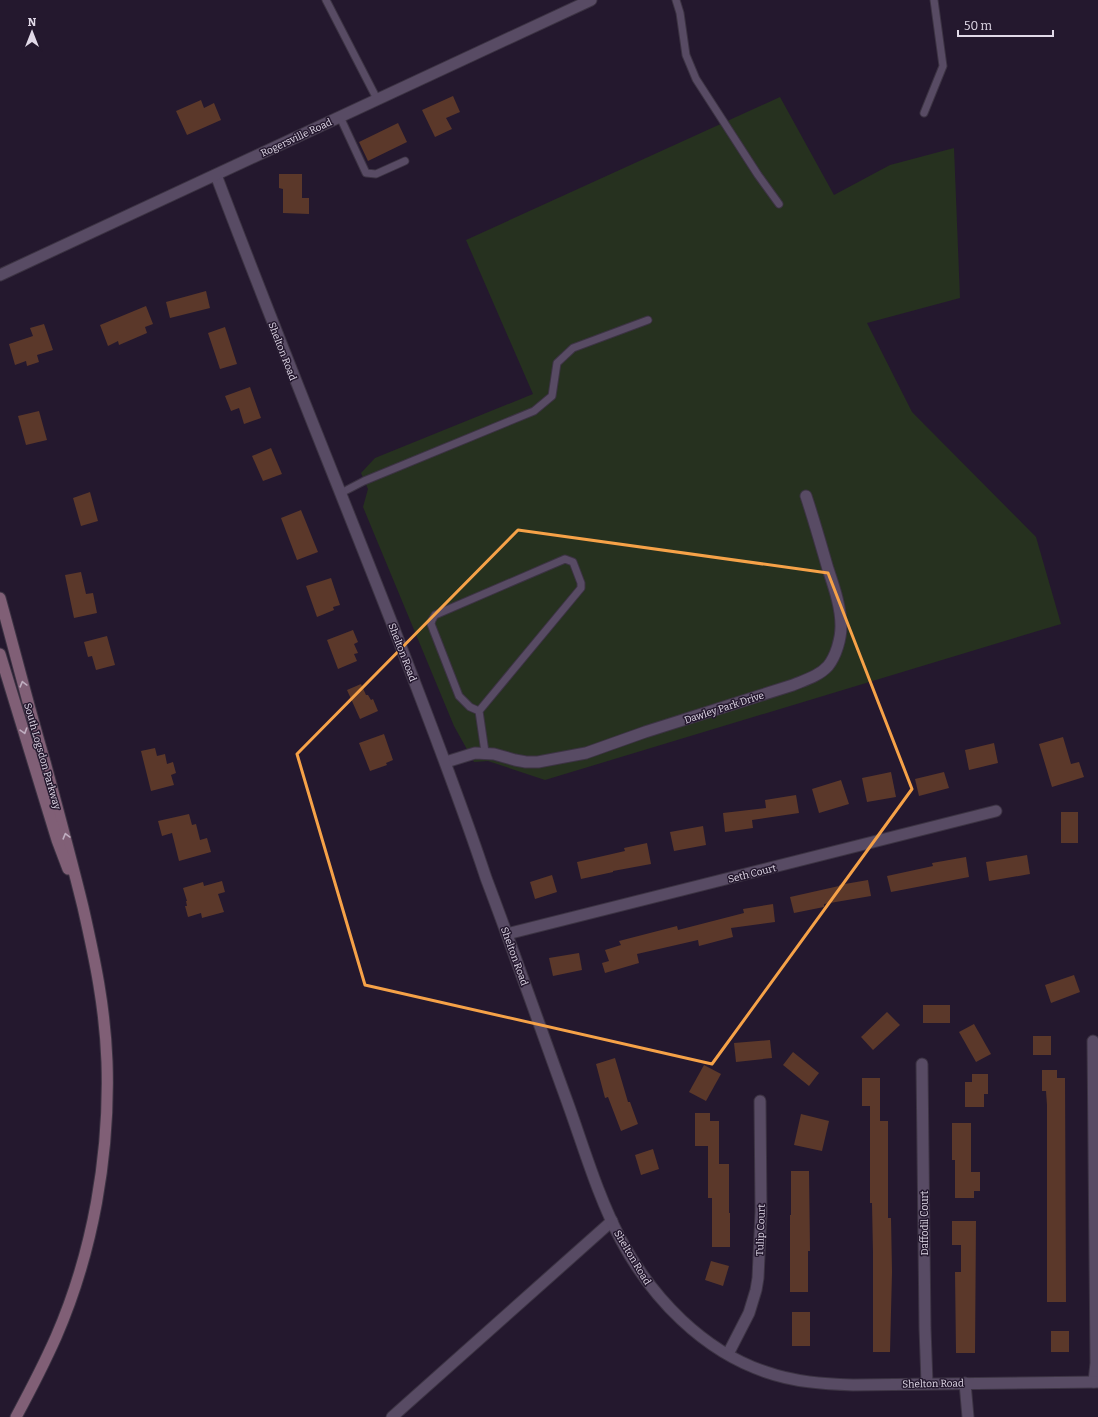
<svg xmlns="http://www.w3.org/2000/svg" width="1098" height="1417" font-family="Bitter,serif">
<rect width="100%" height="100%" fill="#24182e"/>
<path fill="#26311f" d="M 780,97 L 834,195 L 890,165 L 954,148 L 960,298 L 867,323 L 912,412 L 1036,537 L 1061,624 L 545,780 L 488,761 L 474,762 L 454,726 L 363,507 L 368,489 L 361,473 L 375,458 L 533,394 L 466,240 Z"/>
<g fill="#5b382a">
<path d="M 453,96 L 460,112 L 446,118 L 452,129 L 435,137 L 422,110 Z"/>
<path d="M 201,100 L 204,108 L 214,103 L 221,120 L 187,135 L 176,111 Z"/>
<path d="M 398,123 L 407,142 L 368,161 L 359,142 Z"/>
<path d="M 279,174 L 302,174 L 302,198 L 309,198 L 309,214 L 283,213 L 283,189 L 279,188 Z"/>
<path d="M 206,291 L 210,308 L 170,318 L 166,302 Z"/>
<path d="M 146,306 L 153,324 L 145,327 L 147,333 L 119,345 L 118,341 L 108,346 L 100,325 Z"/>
<path d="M 44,324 L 53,350 L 37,355 L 39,362 L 27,366 L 26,361 L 15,365 L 9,344 L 33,336 L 30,328 Z"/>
<path d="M 225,327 L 237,364 L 220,369 L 208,333 Z"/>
<path d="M 250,387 L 261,418 L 244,424 L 239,408 L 231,411 L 225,396 Z"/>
<path d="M 39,411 L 47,440 L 26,445 L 18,416 Z"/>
<path d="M 271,448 L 282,474 L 263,481 L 252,456 Z"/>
<path d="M 90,492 L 98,521 L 81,526 L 73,498 Z"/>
<path d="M 301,510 L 318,552 L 297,560 L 281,518 Z"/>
<path d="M 81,572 L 86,594 L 93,593 L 97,613 L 74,618 L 65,575 Z"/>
<path d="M 331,578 L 340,605 L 333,607 L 334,610 L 317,617 L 306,586 Z"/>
<path d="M 353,630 L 358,642 L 354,644 L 358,653 L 354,654 L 357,661 L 338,669 L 327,640 Z"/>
<path d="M 107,636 L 115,665 L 96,670 L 92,656 L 88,657 L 84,642 Z"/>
<path d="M 361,684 L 366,695 L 368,695 L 371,700 L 373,699 L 378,711 L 360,719 L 347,690 Z"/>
<path d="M 384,734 L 393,760 L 386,763 L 387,765 L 370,771 L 359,743 Z"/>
<path d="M 1063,737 L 1071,764 L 1079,762 L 1084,777 L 1052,787 L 1039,744 Z"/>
<path d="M 994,743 L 998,763 L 969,770 L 965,750 Z"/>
<path d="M 155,748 L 157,756 L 165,754 L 167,764 L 173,762 L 176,773 L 171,775 L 174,785 L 151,791 L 141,751 Z"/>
<path d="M 891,772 L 896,797 L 867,802 L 862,778 Z"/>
<path d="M 944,772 L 949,788 L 919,796 L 915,779 Z"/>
<path d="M 841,780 L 849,804 L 819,813 L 812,789 Z"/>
<path d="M 796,795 L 799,813 L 752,820 L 753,828 L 725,832 L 723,813 L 766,808 L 765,800 Z"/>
<rect x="1061" y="812" width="17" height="31"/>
<path d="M 189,814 L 192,825 L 196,824 L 200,840 L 207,838 L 211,852 L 179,861 L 172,833 L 162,836 L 158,821 Z"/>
<path d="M 703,826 L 706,845 L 674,851 L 670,832 Z"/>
<path d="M 647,843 L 651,864 L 613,871 L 613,872 L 581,879 L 577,862 L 625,851 L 624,848 Z"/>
<path d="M 1027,855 L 1030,874 L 989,881 L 986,862 Z"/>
<path d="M 966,857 L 969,877 L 891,892 L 887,876 L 933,866 L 932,863 Z"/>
<path d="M 552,875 L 557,892 L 535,899 L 530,882 Z"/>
<path d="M 868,880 L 871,896 L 824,904 L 824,907 L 794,913 L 790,897 L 839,886 L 839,885 Z"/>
<path d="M 222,881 L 225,892 L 218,894 L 224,912 L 202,918 L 201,913 L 188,917 L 185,906 L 187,906 L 186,901 L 187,901 L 183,888 L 203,882 L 204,886 Z"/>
<path d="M 773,904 L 775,922 L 731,928 L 733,937 L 699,946 L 698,940 L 637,954 L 639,963 L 605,973 L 602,963 L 609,961 L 605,950 L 621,945 L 619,941 L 677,926 L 678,930 L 744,913 L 743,909 Z"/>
<path d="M 579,953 L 582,970 L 553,976 L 549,958 Z"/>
<path d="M 1074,975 L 1080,992 L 1051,1003 L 1045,985 Z"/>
<rect x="923" y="1005" width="27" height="18"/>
<path d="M 887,1012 L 900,1025 L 873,1050 L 861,1037 Z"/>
<path d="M 974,1024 L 991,1054 L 976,1062 L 959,1032 Z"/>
<rect x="1033" y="1036" width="18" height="19"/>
<path d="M 770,1040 L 772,1058 L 736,1062 L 734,1043 Z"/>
<path d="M 793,1052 L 819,1073 L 809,1086 L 783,1065 Z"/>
<path d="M 615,1058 L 628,1102 L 630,1102 L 638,1124 L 621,1131 L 608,1097 L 605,1098 L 596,1064 Z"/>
<path d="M 704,1065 L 721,1074 L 706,1101 L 689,1092 Z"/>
<path d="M 1042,1070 L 1057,1070 L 1057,1078 L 1065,1078 L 1066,1302 L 1047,1302 L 1047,1105 L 1046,1091 L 1042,1091 Z"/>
<path d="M 972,1074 L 988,1074 L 988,1094 L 984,1094 L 984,1107 L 965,1107 L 965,1082 L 972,1082 Z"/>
<path d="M 862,1078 L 880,1078 L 880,1121 L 888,1121 L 888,1218 L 891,1218 L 892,1272 L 890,1352 L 873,1352 L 873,1253 L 872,1203 L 870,1203 L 870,1106 L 862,1106 Z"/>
<path d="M 695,1113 L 710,1113 L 710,1121 L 719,1121 L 719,1164 L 729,1164 L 729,1213 L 730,1213 L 730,1247 L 712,1247 L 712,1198 L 708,1198 L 708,1146 L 695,1146 Z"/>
<path d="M 801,1114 L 829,1121 L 822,1151 L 794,1145 Z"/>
<path d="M 952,1123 L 971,1123 L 971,1172 L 980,1172 L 980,1191 L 974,1191 L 974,1198 L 955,1198 L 955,1160 L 952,1160 Z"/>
<path d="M 653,1149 L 659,1169 L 641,1175 L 635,1155 Z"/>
<path d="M 791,1171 L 809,1171 L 810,1251 L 808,1251 L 808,1292 L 790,1292 L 790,1215 L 791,1215 Z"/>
<path d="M 952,1221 L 976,1221 L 975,1353 L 956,1353 L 955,1272 L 961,1272 L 961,1245 L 952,1245 Z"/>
<path d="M 711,1261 L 729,1266 L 723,1286 L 705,1280 Z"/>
<rect x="792" y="1312" width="18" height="34"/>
<rect x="1051" y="1331" width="18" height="21"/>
</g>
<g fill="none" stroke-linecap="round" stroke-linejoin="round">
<g stroke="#3c3343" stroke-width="9">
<g id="service">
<path d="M 326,0 L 377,99"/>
<path d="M 676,0 L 680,13 L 686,55 L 696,79 L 758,175 L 779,204"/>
<path d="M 924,113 L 943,66 L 934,0"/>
<path d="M 340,117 L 366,173 L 376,174 L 405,161"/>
<path d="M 341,493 L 364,481 L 534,411 L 552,396 L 557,363 L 573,348 L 648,320"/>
<path d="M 479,711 L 581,588 L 581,583 L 573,562 L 565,559 L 558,562 L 435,615 L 432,620 L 431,624 L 459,696 L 470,707 L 479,711 L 485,752"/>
</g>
</g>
<g stroke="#3c3343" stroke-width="13">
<g id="minor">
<path d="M 446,762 L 475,753 L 494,754 L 515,760 L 526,762 L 538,762 L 586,753 L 645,732 L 793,685 C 805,680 819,676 828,666 C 836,656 841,639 841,626 C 841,607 834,587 828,569 C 821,545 814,520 806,496"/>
<path d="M 507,934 L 996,811"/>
<path d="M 1093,1041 L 1096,1363 L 1094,1382"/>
<path d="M 922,1064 L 925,1328 L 927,1383"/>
<path d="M 728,1354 L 749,1313 L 756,1290 L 758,1278 L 761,1212 L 760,1101"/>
<path d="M 965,1383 L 968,1417"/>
<path d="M 392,1417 L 612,1221"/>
</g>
</g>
<g stroke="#3c3343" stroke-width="13">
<g id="tertiary">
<path d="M 216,175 C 273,326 334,475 393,626 C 425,709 458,793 486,878 C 514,952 540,1027 567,1101 C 584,1148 598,1197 621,1240 C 652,1298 703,1351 766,1372 C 794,1382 824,1384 853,1385 L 1098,1382"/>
<path d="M 0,275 L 591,0"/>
</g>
</g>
<g stroke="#3c3343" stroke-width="13">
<g id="secondary">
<path d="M 0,598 C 15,652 29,708 45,762 C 58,810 71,858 83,907 C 95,960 105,1007 107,1062 C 110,1155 93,1252 56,1337 C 44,1364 30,1391 16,1417"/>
<path d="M 0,654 L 57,840 L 68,869"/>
</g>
</g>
<use href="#service" stroke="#584b64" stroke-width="7"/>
<use href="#minor" stroke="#584b64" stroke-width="11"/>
<use href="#tertiary" stroke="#584b64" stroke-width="11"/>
<use href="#secondary" stroke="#805f76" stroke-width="11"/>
</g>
<defs><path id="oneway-chevron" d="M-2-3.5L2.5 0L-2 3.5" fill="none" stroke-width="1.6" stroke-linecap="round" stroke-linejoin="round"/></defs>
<g stroke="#bfaec0">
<use href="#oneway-chevron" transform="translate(23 684) rotate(-105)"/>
<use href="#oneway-chevron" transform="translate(24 731) rotate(73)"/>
<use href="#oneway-chevron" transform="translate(66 836) rotate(-105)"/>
</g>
<path fill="none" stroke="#f6a248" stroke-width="3" stroke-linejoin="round" d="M 518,530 L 828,573 L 912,789 L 712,1064 L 365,985 L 297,754 Z"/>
<g text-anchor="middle" stroke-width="3" stroke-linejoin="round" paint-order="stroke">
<g font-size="10" fill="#e1d9e8" stroke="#24182e">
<text transform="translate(296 137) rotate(-25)" y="4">Rogersville Road</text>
<text transform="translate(283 351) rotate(69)" y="4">Shelton Road</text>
<text transform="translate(403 652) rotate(69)" y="4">Shelton Road</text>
<text transform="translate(724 707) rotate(-18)" y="4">Dawley Park Drive</text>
<text transform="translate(43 756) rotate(74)" y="4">South Logsdon Parkway</text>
<text transform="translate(752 873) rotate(-14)" y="4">Seth Court</text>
<text transform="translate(515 956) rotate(70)" y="4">Shelton Road</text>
<text transform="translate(924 1223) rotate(-90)" y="4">Daffodil Court</text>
<text transform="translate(760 1230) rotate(-88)" y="4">Tulip Court</text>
<text transform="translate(633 1257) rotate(59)" y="4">Shelton Road</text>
<text transform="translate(933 1383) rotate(-1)" y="4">Shelton Road</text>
</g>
</g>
<g transform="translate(32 32)" stroke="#24182e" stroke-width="3" paint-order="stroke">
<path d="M0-3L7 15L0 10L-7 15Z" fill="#e1d9e8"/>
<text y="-6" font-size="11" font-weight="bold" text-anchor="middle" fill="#e1d9e8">N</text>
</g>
<path d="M958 30v6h95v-6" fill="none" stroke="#e1d9e8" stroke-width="2"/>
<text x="964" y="30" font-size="12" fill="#e1d9e8" stroke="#24182e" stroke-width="3" paint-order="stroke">50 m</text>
</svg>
